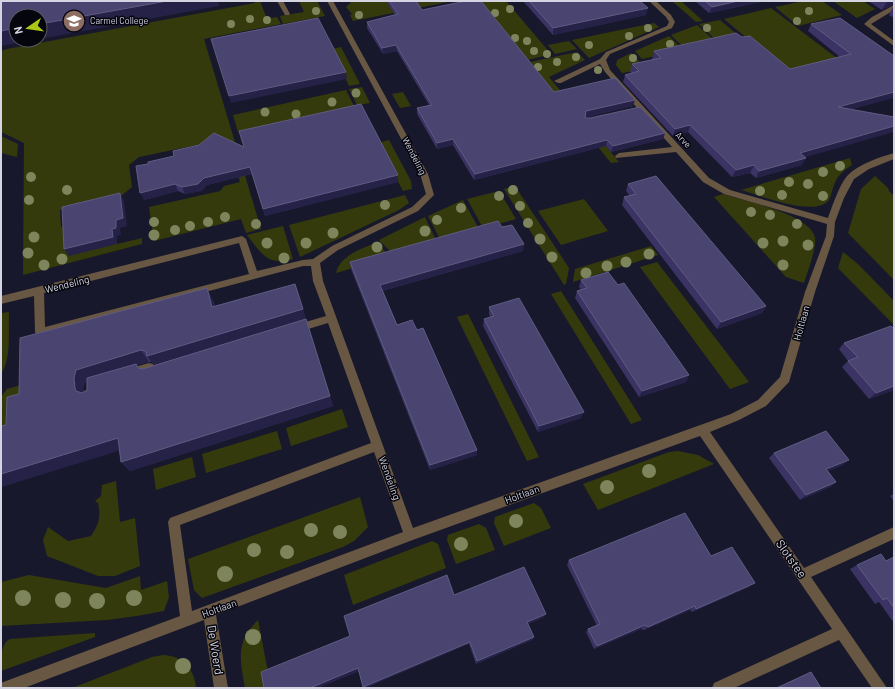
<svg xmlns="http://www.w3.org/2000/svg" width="895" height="689" font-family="Barlow,sans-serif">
<rect width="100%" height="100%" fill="#18182c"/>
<g fill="#353a0c">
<path d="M 254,1 L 260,1 L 267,19 L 277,17 L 281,24 L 204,39 L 261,229 L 246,233 L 241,219 L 154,241 L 149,207 L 220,191 L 224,186 L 240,182 L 232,153 L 216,141 L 139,157 L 129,165 L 132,187 L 121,196 L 60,210 L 61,227 L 64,226 L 117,244 L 142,238 L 142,244 L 23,275 L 24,143 L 1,132 L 1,51 L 7,49 L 255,3 Z"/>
<path d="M 299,1 L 317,1 L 325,16 L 283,24 L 280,16 L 304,12 Z"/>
<path d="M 352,1 L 453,1 L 353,21 L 350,15 L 352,14 L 346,7 Z"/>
<path d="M 481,1 L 506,1 L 551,54 L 528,60 Z"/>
<path d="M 672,1 L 681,1 L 703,21 L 696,22 Z"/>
<path d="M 804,1 L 822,1 L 842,15 L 798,26 L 775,7 Z"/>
<path d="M 833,1 L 863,1 L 875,9 L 857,18 Z"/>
<path d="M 771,8 L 838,59 L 786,71 L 724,19 Z"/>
<path d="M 720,20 L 740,37 L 718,42 L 699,24 Z"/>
<path d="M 654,23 L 659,27 L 589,58 L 572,40 Z"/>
<path d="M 697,25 L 716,42 L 684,48 L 671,35 Z"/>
<path d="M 669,36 L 683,50 L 642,59 L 635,51 Z"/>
<path d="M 569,41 L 577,49 L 555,54 L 548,45 Z"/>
<path d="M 341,47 L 360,84 L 349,86 L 332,49 Z"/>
<path d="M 577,52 L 585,60 L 549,77 L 619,162 L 611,163 L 530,62 Z"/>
<path d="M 631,53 L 678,101 L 644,69 L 622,73 L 616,65 L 617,60 Z"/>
<path d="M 362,87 L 370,103 L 357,105 L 349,89 Z"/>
<path d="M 346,90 L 354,106 L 238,132 L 233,115 Z"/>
<path d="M 403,92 L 411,106 L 400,108 L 392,94 Z"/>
<path d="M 1,136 L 18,144 L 17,157 L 1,153 Z"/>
<path d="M 389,140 L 411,181 L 412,189 L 403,191 L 378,143 Z"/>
<path d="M 850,158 L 852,165 C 844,170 837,176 834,185 C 832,190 831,196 829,200 C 815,218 759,195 741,190 Z"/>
<path d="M 875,176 L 889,189 L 888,190 L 894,196 L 894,280 L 848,233 L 861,189 Z"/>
<path d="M 515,186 L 569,268 L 566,284 L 564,285 L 504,189 Z"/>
<path d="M 499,191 L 516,219 L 483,228 L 467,199 Z"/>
<path d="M 723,194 C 744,201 811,214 815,238 C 817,247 807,273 804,283 L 786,277 L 714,197 Z"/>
<path d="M 405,195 L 409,203 L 399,210 L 300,257 L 289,225 Z"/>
<path d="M 584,199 L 608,231 L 561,245 L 538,211 Z"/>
<path d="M 463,200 L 479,229 L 440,239 L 428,216 Z"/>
<path d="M 425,217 L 436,240 L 392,253 L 379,240 Z"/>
<path d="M 283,226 L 293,259 C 267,266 262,254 247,235 Z"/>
<path d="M 377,242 L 390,257 L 336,273 C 340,255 362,249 377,242 Z"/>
<path d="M 651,246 L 658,255 L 573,282 L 575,269 Z"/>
<path d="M 843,252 L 858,264 L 894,301 L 894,325 L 838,268 Z"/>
<path d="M 657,262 L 749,382 L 730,389 L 640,267 Z"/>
<path d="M 561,291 L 642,420 L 631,424 L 551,294 Z"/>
<path d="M 9,312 C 8,331 12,358 1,374 L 2,313 Z"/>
<path d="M 468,314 L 539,457 L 527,461 L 457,317 Z"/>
<path d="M 50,377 L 18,427 L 1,432 L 1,397 L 7,389 Z"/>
<path d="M 342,409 L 348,427 L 291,446 L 286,428 Z"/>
<path d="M 277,431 L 282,449 L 206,473 L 202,454 Z"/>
<path d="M 678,451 L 698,455 L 714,464 L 598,510 L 583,484 L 669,452 Z"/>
<path d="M 192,457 L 196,477 L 156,490 L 153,469 Z"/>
<path d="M 116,481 L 120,522 L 135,518 L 140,566 L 115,576 L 98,576 L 47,556 L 43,540 L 48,527 L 68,541 L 91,536 C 99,524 101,517 98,503 L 95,501 L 101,496 L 102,485 Z"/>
<path d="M 360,497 L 368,527 L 354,541 L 343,547 L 202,598 L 194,590 L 188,559 Z"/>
<path d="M 534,503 L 541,508 L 551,528 L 504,546 L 494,523 L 495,517 Z"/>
<path d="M 479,524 L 486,528 L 495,550 L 456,564 L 447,540 L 448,535 Z"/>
<path d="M 432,541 L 438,544 L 446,568 L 353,605 L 344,575 Z"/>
<path d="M 29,575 L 106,588 L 140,576 L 141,590 L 167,581 L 169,597 L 164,611 L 137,616 L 107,620 L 1,626 L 1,582 Z"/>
<path d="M 258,620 L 268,672 L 267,688 L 245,688 C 240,660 235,642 258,620 Z"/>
<path d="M 95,633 L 95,637 L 1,671 C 1,660 0,644 10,639 Z"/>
<path d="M 163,655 C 183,656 194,668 196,688 L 72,688 L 152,657 Z"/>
</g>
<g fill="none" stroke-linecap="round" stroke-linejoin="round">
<g fill="#685742" fill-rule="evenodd">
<path d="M 277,1 L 283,1 L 290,14 L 289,15 L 285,15 Z"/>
<path d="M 327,1 L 333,1 L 428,174 L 434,195 L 418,211 L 338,250 L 320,263 L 323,281 L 413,528 L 731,414 L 758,400 L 780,377 L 805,292 L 826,236 L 827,224 L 724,194 L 703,182 L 676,152 L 616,158 L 615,156 L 619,153 L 672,147 L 605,72 L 600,64 L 561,83 L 558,83 L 554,81 L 600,59 L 606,52 L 667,26 L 669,22 L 666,17 L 649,1 L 656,1 L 671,15 L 675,22 L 672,28 L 610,54 L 606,60 L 610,70 L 709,178 L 730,190 L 828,218 C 832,207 840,183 848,175 C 859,164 880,157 894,153 L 894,159 L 869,169 L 854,179 L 844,198 L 835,222 L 834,236 L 815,292 L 789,382 L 766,406 L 739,420 L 710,432 L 804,568 L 894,527 L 894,539 L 811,577 L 887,688 L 872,688 L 839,640 L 734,688 L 712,688 L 714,683 L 832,629 L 700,436 L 410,541 L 216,615 L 228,688 L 214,688 L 204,620 L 24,688 L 1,688 L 1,683 L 6,681 L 180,616 L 168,522 L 170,518 L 371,443 L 328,323 L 295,333 L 292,332 L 290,329 L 292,326 L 326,316 L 313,281 L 311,266 L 303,266 L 40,336 L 37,335 L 35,332 L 34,296 L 1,304 L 1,296 L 242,236 L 246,239 L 257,271 L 303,260 L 313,259 L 332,246 L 412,207 L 426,194 L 420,174 ZM 239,243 L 249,274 L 45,327 L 44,293 ZM 374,452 L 403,532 L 192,611 L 180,525 Z"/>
<path d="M 894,5 L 894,10 L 871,24 L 894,41 L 894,46 L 864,24 L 872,17 Z"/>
<path d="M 149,363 L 153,364 L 154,369 L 160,370 L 161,373 L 160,376 L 150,379 L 146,378 L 145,373 L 128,377 L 124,376 L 123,373 L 124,370 Z"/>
</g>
</g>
<g fill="#7e855c">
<circle cx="510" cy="9" r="4"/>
<circle cx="316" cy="11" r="4"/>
<circle cx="809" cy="11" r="4"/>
<circle cx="495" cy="13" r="4"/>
<circle cx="359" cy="15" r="4"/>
<circle cx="250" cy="19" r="4"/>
<circle cx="267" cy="20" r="4"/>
<circle cx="797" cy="21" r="4"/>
<circle cx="231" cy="24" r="4"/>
<circle cx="648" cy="28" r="4"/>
<circle cx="707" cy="28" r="4"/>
<circle cx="629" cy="36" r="4"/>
<circle cx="515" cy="38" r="4"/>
<circle cx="527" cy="41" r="4"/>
<circle cx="670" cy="44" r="4"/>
<circle cx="589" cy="45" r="4"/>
<circle cx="534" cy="51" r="4"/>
<circle cx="547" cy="54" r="4"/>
<circle cx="576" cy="57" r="4"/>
<circle cx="633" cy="58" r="4"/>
<circle cx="557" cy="62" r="4"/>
<circle cx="538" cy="67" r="4"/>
<circle cx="598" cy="70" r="4"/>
<circle cx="356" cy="93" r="4.5"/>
<circle cx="332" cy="102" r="4.5"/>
<circle cx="265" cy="112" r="4.5"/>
<circle cx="296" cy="114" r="4.5"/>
<circle cx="840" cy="166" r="5"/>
<circle cx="823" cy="172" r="5"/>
<circle cx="31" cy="177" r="5"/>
<circle cx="789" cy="182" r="5"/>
<circle cx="808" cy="184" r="5"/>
<circle cx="67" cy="190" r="5"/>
<circle cx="513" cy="190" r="5"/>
<circle cx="760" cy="191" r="5"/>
<circle cx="782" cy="195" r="5"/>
<circle cx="499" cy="196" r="5"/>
<circle cx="823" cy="196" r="5"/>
<circle cx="29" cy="200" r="5"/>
<circle cx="385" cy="205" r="5"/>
<circle cx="520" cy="206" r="5"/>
<circle cx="461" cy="208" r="5"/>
<circle cx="751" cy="212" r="5"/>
<circle cx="770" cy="215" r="5"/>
<circle cx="225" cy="217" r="5"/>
<circle cx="437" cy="220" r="5"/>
<circle cx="154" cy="222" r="5"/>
<circle cx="208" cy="222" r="5"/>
<circle cx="528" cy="223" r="5"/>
<circle cx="256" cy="224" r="5"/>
<circle cx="797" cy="224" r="5"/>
<circle cx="190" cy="226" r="5"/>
<circle cx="175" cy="230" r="5"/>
<circle cx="425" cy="231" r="5.5"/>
<circle cx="333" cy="233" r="5.5"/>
<circle cx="154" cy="235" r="5.5"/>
<circle cx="34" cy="237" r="5.5"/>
<circle cx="540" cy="239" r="5.5"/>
<circle cx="783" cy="241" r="5.5"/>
<circle cx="267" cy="243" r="5.5"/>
<circle cx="306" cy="243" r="5.5"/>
<circle cx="763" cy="243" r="5.5"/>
<circle cx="808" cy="245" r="5.5"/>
<circle cx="377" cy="247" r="5.5"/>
<circle cx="28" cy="253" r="5.5"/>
<circle cx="649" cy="254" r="5.5"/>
<circle cx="552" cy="257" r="5.5"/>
<circle cx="284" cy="258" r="5.5"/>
<circle cx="62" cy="259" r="5.5"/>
<circle cx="626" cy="262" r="5.5"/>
<circle cx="44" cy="265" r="5.5"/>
<circle cx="783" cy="265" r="5.5"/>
<circle cx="607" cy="266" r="5.5"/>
<circle cx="586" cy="273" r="5.5"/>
<circle cx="649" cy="471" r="7"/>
<circle cx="607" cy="487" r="7"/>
<circle cx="516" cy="521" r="7"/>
<circle cx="311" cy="530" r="7"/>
<circle cx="340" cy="532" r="7"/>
<circle cx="461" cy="544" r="7"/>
<circle cx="254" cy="550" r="7"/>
<circle cx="287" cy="552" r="7"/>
<circle cx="225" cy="574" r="8"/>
<circle cx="23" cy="598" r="8"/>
<circle cx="134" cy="598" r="8"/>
<circle cx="63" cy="600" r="8"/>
<circle cx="97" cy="601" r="8"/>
<circle cx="253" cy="637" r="8"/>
<circle cx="183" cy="666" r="8"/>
</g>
<g fill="#3a3363" fill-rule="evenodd">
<path d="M 386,1 L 416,1 L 422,10 L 554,92 L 633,106 L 585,117 L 585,118 L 665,133 L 663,139 L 611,152 L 606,146 L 474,180 L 453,145 L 437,149 L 417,114 L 417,108 L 429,105 L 397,51 L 383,54 L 367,28 L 367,22 L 395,15 Z"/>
<path d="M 523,1 L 640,1 L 646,15 L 553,35 Z"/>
<path d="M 695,1 L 765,1 L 709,13 Z"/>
<path d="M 868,1 L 894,1 L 882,10 Z"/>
<path d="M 893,7 L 894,7 L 894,18 L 889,15 Z"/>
<path d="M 811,24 L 894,56 L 852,109 L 805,157 L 802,165 L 756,178 L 750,173 L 732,177 L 688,132 L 673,136 L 623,82 L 625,75 L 632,73 L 630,72 L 632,64 L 653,60 L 652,59 L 654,51 L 742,37 L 790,69 L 840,57 L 808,31 Z"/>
<path d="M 244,147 L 398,182 L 265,216 L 252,174 L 207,185 L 201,191 L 185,194 L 178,191 L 144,200 Z"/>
<path d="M 628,184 L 766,306 L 762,313 L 717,329 L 622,205 L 624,197 L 630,196 L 626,191 Z"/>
<path d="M 502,227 L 524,244 L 523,251 L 382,291 L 397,325 L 477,450 L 477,455 L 430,470 L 351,269 L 350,262 Z"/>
<path d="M 581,280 L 618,285 L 689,375 L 686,382 L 639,397 L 575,298 L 577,291 L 581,289 L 579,287 Z"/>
<path d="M 295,284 L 333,406 L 130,471 L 121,462 L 119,450 L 1,487 L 1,426 L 6,425 L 19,394 L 213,300 L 215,306 ZM 149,362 L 152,362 L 154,366 L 143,369 L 139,369 L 137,365 ZM 87,380 L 87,390 L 84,392 L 83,388 L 86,381 Z"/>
<path d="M 489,307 L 581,418 L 538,432 L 483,326 L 484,319 L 490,317 L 489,314 Z"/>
<path d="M 844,343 L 894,390 L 869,399 L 842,367 L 848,361 L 839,349 Z"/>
<path d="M 774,453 L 843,465 L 828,471 L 836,482 L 830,487 L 800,500 L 769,458 Z"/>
<path d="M 894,494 L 894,501 L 890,496 Z"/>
<path d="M 711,556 L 749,587 L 692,612 L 690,610 L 644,630 L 641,629 L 594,649 L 586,632 L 588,629 L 597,626 L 567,565 L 569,560 Z"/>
<path d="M 894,557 L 894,623 L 879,602 L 875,604 L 850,569 L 857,565 L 886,561 Z"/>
<path d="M 454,595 L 544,617 L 528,624 L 534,637 L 532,640 L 476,664 L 469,644 L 359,671 L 317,688 L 264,688 Z"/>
<path d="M 811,672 L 821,688 L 775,688 L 804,675 Z"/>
</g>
<g fill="#252147">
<path d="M 167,1 L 218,1 L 219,6 L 40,39 L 40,24 Z"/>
<path d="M 738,1 L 765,1 L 709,13 L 712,7 Z"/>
<path d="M 889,1 L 894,1 L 894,5 L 882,10 L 886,3 Z"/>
<path d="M 648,8 L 646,15 L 553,35 L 553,28 Z"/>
<path d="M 16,28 L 16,40 L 33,40 L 1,46 L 1,31 Z"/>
<path d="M 396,45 L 397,51 L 383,54 L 382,48 Z"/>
<path d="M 346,72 L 347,79 L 231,103 L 229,96 Z"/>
<path d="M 894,92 L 894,98 L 834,114 L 838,107 Z"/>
<path d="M 635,100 L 633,106 L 585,118 L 586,111 Z"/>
<path d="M 690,125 L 688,132 L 673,136 L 675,129 Z"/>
<path d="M 894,126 L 894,132 L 796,160 L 800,153 Z"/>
<path d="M 665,133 L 663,139 L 611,152 L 613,146 Z"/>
<path d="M 453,139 L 453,145 L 437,149 L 437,143 Z"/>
<path d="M 607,140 L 606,146 L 474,180 L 475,174 Z"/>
<path d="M 806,158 L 802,165 L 756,178 L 759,171 Z"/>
<path d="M 754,165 L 750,173 L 732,177 L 736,170 Z"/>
<path d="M 250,167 L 252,174 L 207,185 L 201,191 L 185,194 L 182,187 L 204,178 Z"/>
<path d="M 398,175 L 398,182 L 265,216 L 263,209 Z"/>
<path d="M 175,184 L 178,191 L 144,200 L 140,193 Z"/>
<path d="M 120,193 L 124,201 L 127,226 L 120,228 L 121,235 L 117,236 L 117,244 L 69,256 L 64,249 L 112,229 L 116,220 Z"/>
<path d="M 524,244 L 523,251 L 381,291 L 380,285 Z"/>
<path d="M 207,288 L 213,300 L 217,319 L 212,307 Z"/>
<path d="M 766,306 L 762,313 L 717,329 L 721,322 Z"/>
<path d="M 303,309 L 306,321 L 155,367 L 147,356 Z"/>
<path d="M 141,350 L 149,362 L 137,365 L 144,375 L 138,368 L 136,365 L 86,381 L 83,388 L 85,398 L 76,391 L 75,388 L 74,378 L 76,370 Z"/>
<path d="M 689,375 L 686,382 L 639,397 L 642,391 Z"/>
<path d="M 894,386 L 894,390 L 869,399 L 876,393 Z"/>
<path d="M 330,396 L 333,406 L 130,471 L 121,462 Z"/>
<path d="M 584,412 L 581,418 L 538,432 L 539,426 Z"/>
<path d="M 118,438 L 128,448 L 1,487 L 1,474 Z"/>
<path d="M 477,450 L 477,455 L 430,470 L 430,465 Z"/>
<path d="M 849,460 L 843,465 L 819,475 L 826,469 Z"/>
<path d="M 836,482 L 830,487 L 800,500 L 806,495 Z"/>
<path d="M 755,583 L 749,587 L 692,612 L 696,609 Z"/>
<path d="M 695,606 L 690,610 L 644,630 L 648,627 Z"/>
<path d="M 546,614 L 544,617 L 526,625 L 527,622 Z"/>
<path d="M 645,625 L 641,629 L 594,649 L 597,646 Z"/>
<path d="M 534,637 L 532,640 L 476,664 L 477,661 Z"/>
<path d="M 470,642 L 469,644 L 366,688 L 364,688 L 363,687 Z"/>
<path d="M 358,668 L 360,671 L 317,688 L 310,688 Z"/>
</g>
<g fill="#4a4470" stroke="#605b82">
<path d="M 1,1 L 167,1 L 40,24 L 40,16 L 16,16 L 16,28 L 1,31 Z"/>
<path d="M 389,1 L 416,1 L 422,10 L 466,1 L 481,1 L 554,92 L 615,78 L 635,100 L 586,111 L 585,118 L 590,118 L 640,107 L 665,133 L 613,146 L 607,140 L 475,174 L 453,139 L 437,143 L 417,108 L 432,105 L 396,45 L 382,48 L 367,22 L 398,14 Z"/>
<path d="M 529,1 L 640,1 L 648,8 L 553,28 Z"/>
<path d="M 705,1 L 738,1 L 712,7 Z"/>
<path d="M 318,18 L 346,72 L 229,96 L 211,39 Z"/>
<path d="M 840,18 L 894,56 L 894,92 L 838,107 L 894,117 L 894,126 L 800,153 L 806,158 L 759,171 L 754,165 L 736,170 L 690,125 L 675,129 L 625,75 L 639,71 L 632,64 L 661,58 L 654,51 L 736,33 L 742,37 L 750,36 L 790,69 L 851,54 L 811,24 Z"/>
<path d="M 361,104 L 398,175 L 263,209 L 250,167 L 204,178 L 198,184 L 182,187 L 175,184 L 140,193 L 136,166 L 148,164 L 148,162 L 174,156 L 173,151 L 199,145 L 214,133 L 244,147 L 239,131 Z"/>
<path d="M 656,176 L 766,306 L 721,322 L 624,197 L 636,194 L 628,184 Z"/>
<path d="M 120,193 L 123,218 L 116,220 L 116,228 L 112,229 L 113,237 L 64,249 L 62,207 Z"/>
<path d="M 498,221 L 502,227 L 512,225 L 524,244 L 380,285 L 397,325 L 412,320 L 417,330 L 423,328 L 477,450 L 430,465 L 350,262 Z"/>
<path d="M 608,272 L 618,285 L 624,283 L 689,375 L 642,391 L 577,291 L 587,288 L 581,280 Z"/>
<path d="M 295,284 L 303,309 L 147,356 L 146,351 L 141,350 L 76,370 L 74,378 L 75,388 L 76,391 L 82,393 L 87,390 L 87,378 L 136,364 L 138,368 L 143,369 L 306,319 L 330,396 L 121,462 L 118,438 L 1,474 L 1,426 L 6,425 L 7,397 L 19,394 L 20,338 L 207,288 L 212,307 Z"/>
<path d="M 519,298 L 584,412 L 539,426 L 484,319 L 494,316 L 489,307 Z"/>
<path d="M 891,326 L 894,329 L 894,386 L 876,393 L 848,361 L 858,357 L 844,343 Z"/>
<path d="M 826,431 L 849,460 L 826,469 L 836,482 L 806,495 L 774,453 Z"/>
<path d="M 685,513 L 711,556 L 732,547 L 755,583 L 696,609 L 695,606 L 648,627 L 645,625 L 597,646 L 588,629 L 600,624 L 569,560 Z"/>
<path d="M 881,554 L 886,561 L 894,557 L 894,608 L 887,598 L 883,600 L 857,565 Z"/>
<path d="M 524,567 L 546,614 L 527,622 L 534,637 L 477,661 L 470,642 L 363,687 L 358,668 L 310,688 L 264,688 L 261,672 L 350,636 L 344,616 L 447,575 L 454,595 Z"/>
<path d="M 811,672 L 821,688 L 777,688 Z"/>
</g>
<defs>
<g id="university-disc" transform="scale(1.15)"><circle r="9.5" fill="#8d6e63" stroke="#05050d"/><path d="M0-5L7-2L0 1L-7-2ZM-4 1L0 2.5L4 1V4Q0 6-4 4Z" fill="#fff"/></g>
</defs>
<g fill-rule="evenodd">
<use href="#university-disc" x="74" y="21"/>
</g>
<g text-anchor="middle" stroke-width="3" stroke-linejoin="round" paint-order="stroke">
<g font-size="9" fill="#d4d4e3" stroke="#05050d" text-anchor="start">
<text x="90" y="24">Carmel College</text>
</g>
<g font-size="9" fill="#d4d4e3" stroke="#05050d">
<text transform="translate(683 140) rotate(47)" y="3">Arve</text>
<text transform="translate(414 156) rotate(63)" y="3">Wendeling</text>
</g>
<g font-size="10" fill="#d4d4e3" stroke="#05050d">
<text transform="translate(67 284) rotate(-14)" y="4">Wendeling</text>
<text transform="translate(801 323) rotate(-74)" y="4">Holtlaan</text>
<text transform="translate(390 478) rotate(70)" y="4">Wendeling</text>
<text transform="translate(522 494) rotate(-20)" y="4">Holtlaan</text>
<text transform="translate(219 608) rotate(-20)" y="4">Holtlaan</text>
</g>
<g font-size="12" fill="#d4d4e3" stroke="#05050d">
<text transform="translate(791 559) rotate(55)" y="4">Slotstee</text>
<text transform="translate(215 650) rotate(81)" y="4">De Woerd</text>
</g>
</g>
<rect width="895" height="689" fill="none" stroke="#d4d4e3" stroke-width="4"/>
<g transform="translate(28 28) rotate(257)"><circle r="19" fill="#05050d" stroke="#585863"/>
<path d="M0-3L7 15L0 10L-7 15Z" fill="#abc614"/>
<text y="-6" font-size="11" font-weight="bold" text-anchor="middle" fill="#d4d4e3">N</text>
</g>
</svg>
